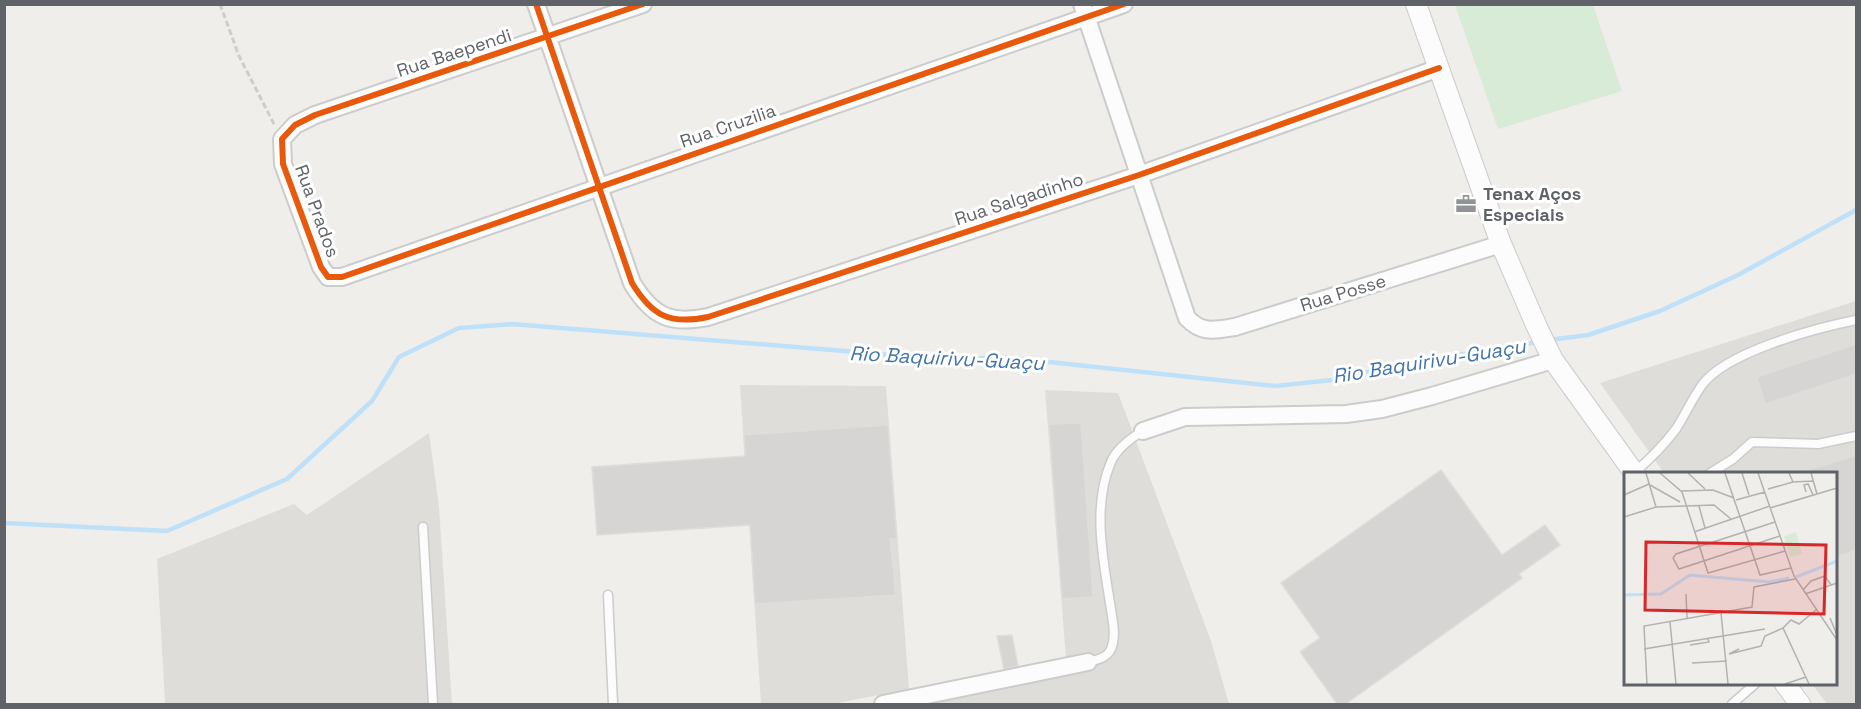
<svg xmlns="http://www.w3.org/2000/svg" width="1861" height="709" font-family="'Space Grotesk',sans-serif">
<rect width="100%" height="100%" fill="#efeeea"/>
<g fill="#dfddda">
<path d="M 1856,301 L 1856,704 L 1827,704 L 1812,684 L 1836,684 L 1836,474 L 1664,473 L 1600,383 Z"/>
<path d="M 740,385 L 886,386 L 909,689 L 833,704 L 761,704 Z"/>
<path d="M 1045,390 L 1118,393 L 1211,641 L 1229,704 L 927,704 L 1003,689 L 1000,671 L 1066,658 Z"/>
<path d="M 429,433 L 439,507 L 452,704 L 165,704 L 157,559 L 294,504 L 307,515 Z"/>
</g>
<path fill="#d8ebd6" d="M 1455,5 L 1593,5 L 1622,91 L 1498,129 Z"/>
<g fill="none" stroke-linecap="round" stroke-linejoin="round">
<g stroke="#bfe0f9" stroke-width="4.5">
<path d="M 1549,340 L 1588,335 L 1660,311 L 1738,275 L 1856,210"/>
<path d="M 4,523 L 167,531 L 287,479 L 372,401 L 399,357 L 459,328 L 512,324 L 881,354 L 929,361 L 1002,357 L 1275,386 L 1332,380 L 1402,364 L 1538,342"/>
</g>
</g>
<g fill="#d6d5d3" stroke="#deddd9" stroke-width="1.5">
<path d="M 1857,344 L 1857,374 L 1765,404 L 1757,377 Z"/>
<path d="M 1081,423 L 1093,597 L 1062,599 L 1049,424 Z"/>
<path d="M 888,425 L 897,539 L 890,539 L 896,595 L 755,604 L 750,525 L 597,535 L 592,467 L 745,456 L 744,435 Z"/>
<path d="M 1857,455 L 1857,550 L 1836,557 L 1836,474 L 1806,474 L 1806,471 Z"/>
<path d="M 1441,470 L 1502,555 L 1545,525 L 1560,545 L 1519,574 L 1522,578 L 1344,705 L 1338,705 L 1300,652 L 1320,638 L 1281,583 Z"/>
<path d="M 1012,635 L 1018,666 L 1004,669 L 997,636 Z"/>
</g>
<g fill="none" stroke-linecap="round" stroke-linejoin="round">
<g stroke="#cbcccc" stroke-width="11">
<g id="service">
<path d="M 1635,472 C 1650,459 1664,445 1676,429 C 1685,415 1692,399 1702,385 C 1726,352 1816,328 1856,320"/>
<path d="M 1709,474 L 1733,459 L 1752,442 L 1818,444 L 1856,436"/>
<path d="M 423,527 L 433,704"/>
<path d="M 608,595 L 613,704"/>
<path d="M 1088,662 C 1097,660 1107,658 1111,649 C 1117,635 1112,618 1110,603 C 1103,558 1092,506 1111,462 C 1117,448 1131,438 1143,431"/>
<path d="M 1732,704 L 1755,684"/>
</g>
</g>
<g stroke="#cbcccc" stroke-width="20">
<g id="minor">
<path d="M 536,4 L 632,283 C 652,316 670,325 708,317 L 1139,175 L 1439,68"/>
<path d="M 643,4 L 315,115 L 295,125 L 282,139 L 283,164 L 321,267 L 328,277 L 342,277 L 1124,4"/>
<path d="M 1082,4 L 1187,318 C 1202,334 1215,330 1235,327 L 1501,244"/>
<path d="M 1143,431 L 1185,417 L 1346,414 L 1382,409 L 1432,396 L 1553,360"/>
<path d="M 883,704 L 1088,662"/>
</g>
</g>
<g stroke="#cbcccc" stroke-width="22">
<g id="tertiary">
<path d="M 1416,4 L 1501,244 L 1537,327 L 1553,360 L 1635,474"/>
<path d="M 1785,684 L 1800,704"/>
</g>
</g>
<path stroke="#cacfcc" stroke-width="3" stroke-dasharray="6 3" stroke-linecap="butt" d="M 220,4 L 239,56 L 275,126"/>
<use href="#service" stroke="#fdfcfc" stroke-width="8"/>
<use href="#minor" stroke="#fdfcfc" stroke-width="16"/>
<use href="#tertiary" stroke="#fdfcfc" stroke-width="20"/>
<g stroke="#fff" stroke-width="10">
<g id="cycleway">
<path d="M 536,4 L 632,283 C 652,316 670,325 708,317 L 1139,175 L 1439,68"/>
<path d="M 643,4 L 315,115 L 295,125 L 282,139 L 283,164 L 321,267 L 328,277 L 342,277 L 1124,4"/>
</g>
</g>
<use href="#cycleway" stroke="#e8590c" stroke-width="6"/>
</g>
<defs>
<g id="office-bare" transform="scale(1.62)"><path d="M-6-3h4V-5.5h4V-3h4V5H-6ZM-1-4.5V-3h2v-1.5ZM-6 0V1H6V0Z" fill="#919496" stroke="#fff" stroke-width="2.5" paint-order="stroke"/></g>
</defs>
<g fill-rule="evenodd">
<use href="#office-bare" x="1466" y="204"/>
</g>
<g text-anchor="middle" stroke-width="6" stroke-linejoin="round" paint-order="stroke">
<g font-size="18" fill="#5f6368" stroke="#fff">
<text transform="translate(454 53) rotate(-18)" y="6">Rua Baependi</text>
<text transform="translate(728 126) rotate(-19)" y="6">Rua Cruzilia</text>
<text transform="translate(1019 199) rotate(-18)" y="6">Rua Salgadinho</text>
<text transform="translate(317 211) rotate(70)" y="6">Rua Prados</text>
<text transform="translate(1343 293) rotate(-17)" y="6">Rua Posse</text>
</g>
<g font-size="18" font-weight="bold" fill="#5f6368" stroke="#fff" text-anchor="start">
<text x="1483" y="200">Tenax Aços<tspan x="1483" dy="21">Especiais</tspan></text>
</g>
<g font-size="20" font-style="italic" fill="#4174aa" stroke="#fff">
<text transform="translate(947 358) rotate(3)" y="7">Rio Baquirivu-Guaçu</text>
<text transform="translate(1429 361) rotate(-9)" y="7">Rio Baquirivu-Guaçu</text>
</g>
</g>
<g transform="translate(1624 472)">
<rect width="213" height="213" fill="#efeeea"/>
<path d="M 172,60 L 178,82 L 166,85 L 160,64 Z" fill="#d8ebd6"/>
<path fill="none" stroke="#bfe0f9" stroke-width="3" d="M 172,105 L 213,89M 0,123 L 37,122 L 66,103 L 145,110 L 165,106"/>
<path fill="none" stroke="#b1b2b2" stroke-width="1.5" d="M 22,1 L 32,35M 36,1 L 58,20 L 84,101 L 161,79M 64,1 L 81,17M 101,1 L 136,103 L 167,96M 118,1 L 125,23M 134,1 L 170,104 L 213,168M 165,1 L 169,10 L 190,9M 187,1 L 193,22M 26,13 L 56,30M 144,17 L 169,10M 57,19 L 89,18 L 110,26M 182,20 L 180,13 L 184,12 L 189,23M 0,23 L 25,12M 112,28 L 141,20M 75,34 L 81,56M 146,36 L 213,16M 0,45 L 32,35 L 90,33 L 107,47M 151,50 L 52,82 L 49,86 L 55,97 L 156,64M 70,60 L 146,34M 179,118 L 187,109 L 201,104 L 207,113M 62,122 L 63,146M 181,122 L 213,111M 97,141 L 104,212M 206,146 L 213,163M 46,150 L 52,212M 159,156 L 167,148 L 175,152 L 192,138M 66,173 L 85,170 L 84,167M 20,177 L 141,157M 115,177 L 105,182 L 137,174 L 141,164 L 159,156 L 185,212M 68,191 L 103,189M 23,212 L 20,154 L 128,135 L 130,115 L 171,107M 161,212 L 182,205"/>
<path fill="#d62828" fill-opacity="0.15" stroke="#d62828" stroke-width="3" d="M 22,70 L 202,73 L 200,142 L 21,138 Z"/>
<rect width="213" height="213" fill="none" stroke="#5f6368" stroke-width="3"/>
</g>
<rect width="1861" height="709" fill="none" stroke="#5f6368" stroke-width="12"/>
</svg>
